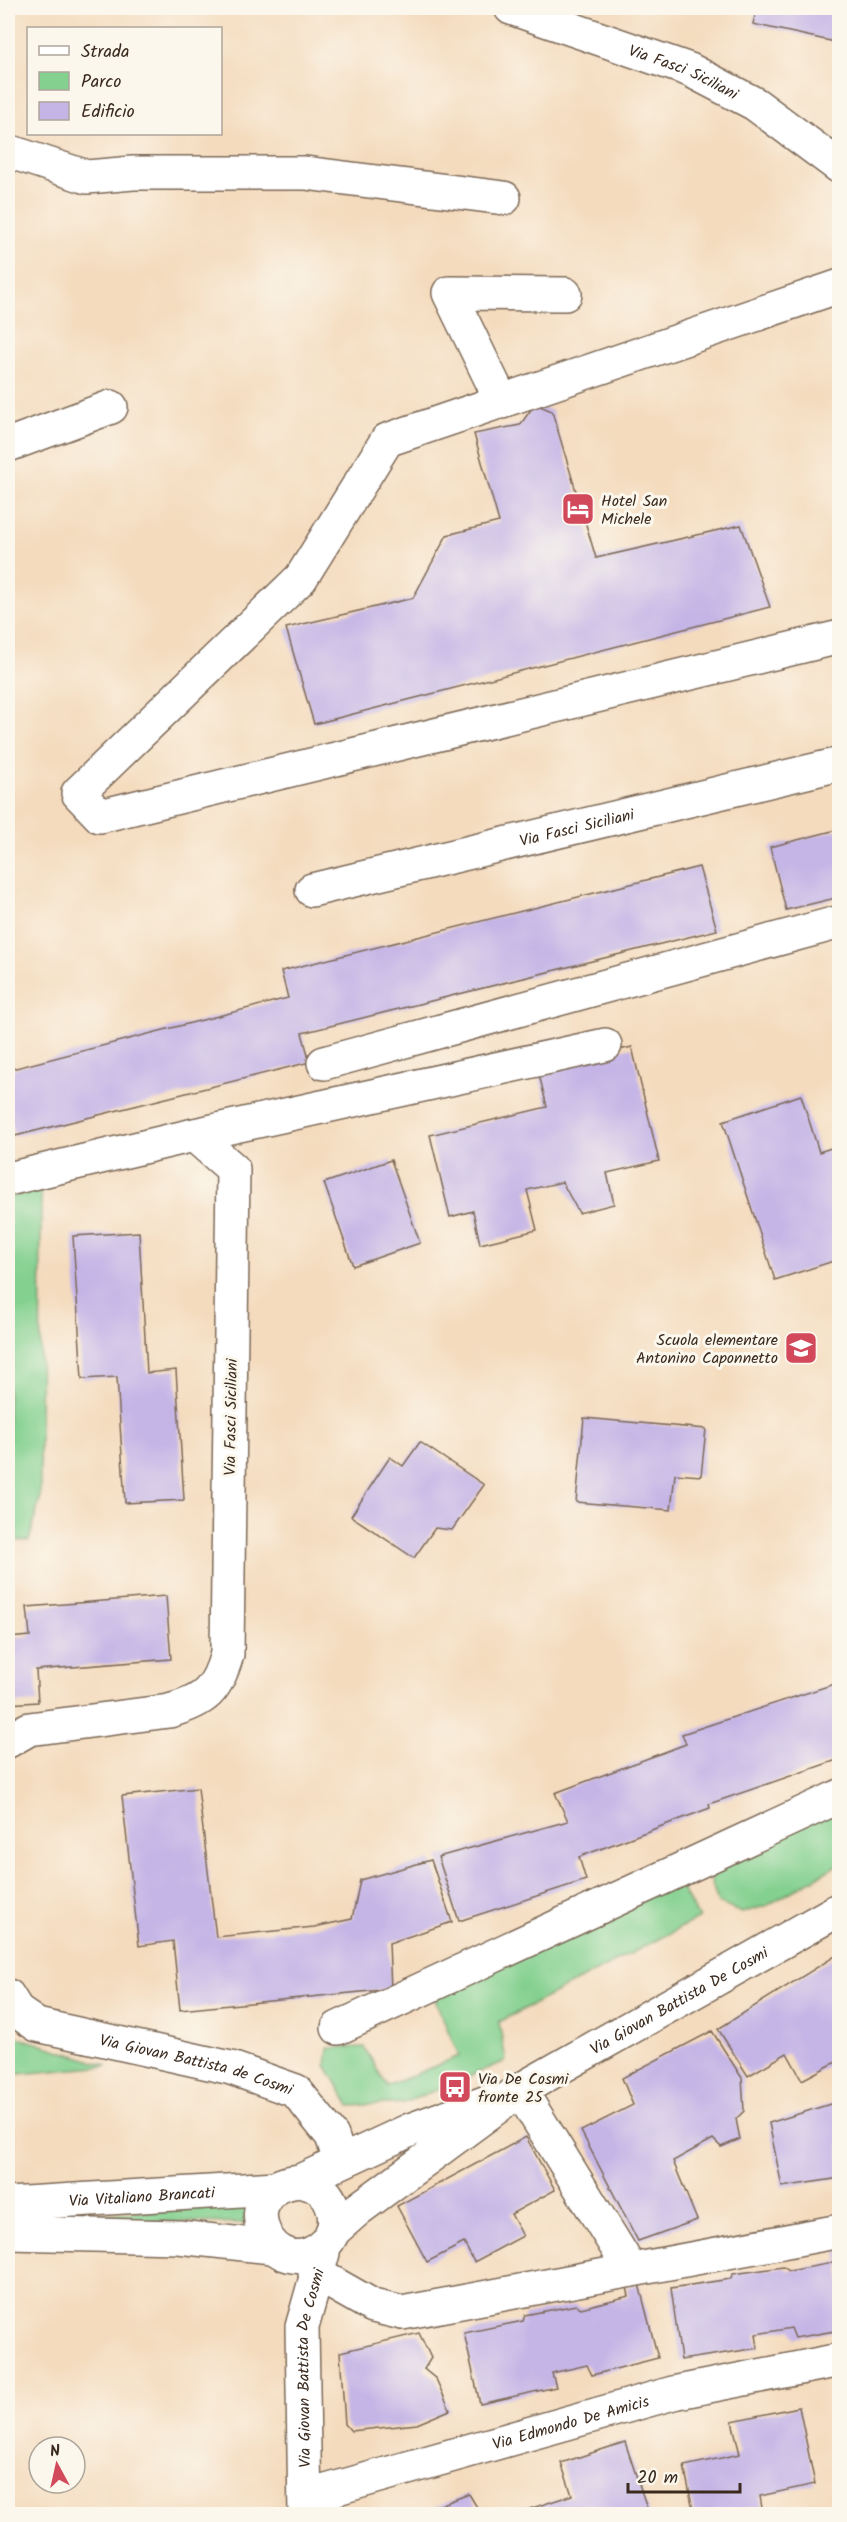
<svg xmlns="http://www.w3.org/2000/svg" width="847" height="2522" font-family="Kalam,sans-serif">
<rect width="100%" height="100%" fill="#fbf7ec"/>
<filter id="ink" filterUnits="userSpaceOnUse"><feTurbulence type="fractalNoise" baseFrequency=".0167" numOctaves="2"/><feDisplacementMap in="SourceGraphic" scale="12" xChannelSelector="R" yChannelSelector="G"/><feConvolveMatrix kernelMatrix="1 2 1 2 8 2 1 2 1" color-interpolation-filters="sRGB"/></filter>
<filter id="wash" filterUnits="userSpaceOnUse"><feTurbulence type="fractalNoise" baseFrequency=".008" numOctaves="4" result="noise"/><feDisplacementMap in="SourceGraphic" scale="24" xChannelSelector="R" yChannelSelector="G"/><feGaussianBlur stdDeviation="1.35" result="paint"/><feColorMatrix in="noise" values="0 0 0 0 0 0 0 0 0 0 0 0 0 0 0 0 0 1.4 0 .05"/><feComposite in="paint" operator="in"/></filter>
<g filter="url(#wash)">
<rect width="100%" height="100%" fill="#f4dbbe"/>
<g fill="#83d08f" stroke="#5f7d56" stroke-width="1.5">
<path d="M 41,1190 L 40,1499 L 29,1541 L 8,1540 L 8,1197 Z"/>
<path d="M 839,1799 L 839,1864 L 768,1905 L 742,1913 L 718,1903 L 705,1861 Z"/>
<path d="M 673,1874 L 699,1918 L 499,2022 L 506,2061 L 404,2103 L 350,2106 L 326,2065 L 328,2048 L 364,2047 L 387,2086 L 459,2056 L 429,1986 Z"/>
<path d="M 8,2034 L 108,2066 L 8,2075 Z"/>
<path d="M 248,2205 L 249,2223 L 13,2220 Z"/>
</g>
<g id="blocks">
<g fill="#c5b5e6">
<path d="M 757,8 L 840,8 L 840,43 L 753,24 Z"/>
<path d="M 535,404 L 552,411 L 596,558 L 741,525 L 770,607 L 314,724 L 286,628 L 413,598 L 447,535 L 499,522 L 474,434 L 520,425 Z"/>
<path d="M 840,829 L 840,897 L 786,910 L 770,847 Z"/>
<path d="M 699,867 L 717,930 L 302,1033 L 310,1062 L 15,1136 L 8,1108 L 8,1070 L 288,998 L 281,971 Z"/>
<path d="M 632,1047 L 659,1161 L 607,1173 L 614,1204 L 579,1213 L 562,1182 L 527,1190 L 537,1230 L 480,1244 L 473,1211 L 450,1217 L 430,1135 L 547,1107 L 538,1070 Z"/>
<path d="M 801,1095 L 819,1152 L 840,1145 L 840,1259 L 775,1280 L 723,1121 Z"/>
<path d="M 391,1160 L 420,1243 L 353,1266 L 324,1183 Z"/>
<path d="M 139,1232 L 147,1373 L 176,1370 L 184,1500 L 125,1503 L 117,1377 L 82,1379 L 73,1236 Z"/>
<path d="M 584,1418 L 706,1429 L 701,1476 L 675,1474 L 671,1510 L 576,1502 Z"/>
<path d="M 420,1442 L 484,1485 L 452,1530 L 435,1528 L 414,1558 L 351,1516 L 390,1457 L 403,1466 Z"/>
<path d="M 166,1596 L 171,1659 L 36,1670 L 38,1702 L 8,1704 L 8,1638 L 30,1636 L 27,1607 Z"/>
<path d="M 840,1682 L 840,1759 L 709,1804 L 710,1808 L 579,1857 L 586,1880 L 459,1921 L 438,1857 L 568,1821 L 555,1793 L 686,1744 L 682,1734 Z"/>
<path d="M 198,1788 L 216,1937 L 314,1927 L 352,1919 L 360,1880 L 431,1860 L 452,1922 L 389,1943 L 391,1989 L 180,2010 L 173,1941 L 139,1946 L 122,1796 Z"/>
<path d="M 840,1953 L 840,2060 L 802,2080 L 787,2053 L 748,2076 L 718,2029 Z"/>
<path d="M 712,2031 L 742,2078 L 744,2111 L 736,2119 L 740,2139 L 721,2147 L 713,2139 L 673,2161 L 697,2220 L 638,2241 L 581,2131 L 633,2105 L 622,2078 Z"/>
<path d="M 840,2101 L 840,2178 L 782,2187 L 769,2123 Z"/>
<path d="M 526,2137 L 555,2190 L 511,2214 L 523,2236 L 474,2262 L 464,2243 L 427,2262 L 397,2206 Z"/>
<path d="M 836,2252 L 840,2252 L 840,2330 L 795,2338 L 791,2328 L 756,2334 L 758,2348 L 681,2360 L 671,2288 L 730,2279 L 733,2274 L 783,2267 L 789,2271 L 838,2262 Z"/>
<path d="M 639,2284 L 658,2358 L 592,2375 L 587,2365 L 552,2373 L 556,2387 L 480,2404 L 464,2333 L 523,2321 L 525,2315 L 576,2305 L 581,2308 L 629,2296 L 627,2287 Z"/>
<path d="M 419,2333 L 431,2358 L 424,2369 L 436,2379 L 450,2410 L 417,2424 L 351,2431 L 345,2424 L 340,2352 Z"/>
<path d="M 799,2407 L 815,2484 L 760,2496 L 763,2514 L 694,2514 L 684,2466 L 740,2454 L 732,2421 Z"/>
<path d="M 625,2442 L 649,2514 L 514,2514 L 572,2495 L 561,2463 Z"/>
<path d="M 469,2494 L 481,2514 L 417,2514 Z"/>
</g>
</g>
</g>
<g filter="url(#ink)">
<use href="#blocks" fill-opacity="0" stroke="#7c6856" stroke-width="1.5"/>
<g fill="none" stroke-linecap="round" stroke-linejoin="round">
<g stroke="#7c6856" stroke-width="36">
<g id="minor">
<path id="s1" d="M 511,8 L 690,70 L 755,104 L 840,167"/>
<path d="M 8,151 L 87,177 L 133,173 L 305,173 L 504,198"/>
<path d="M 840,286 L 387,440 L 301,578 L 78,793 L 100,816 L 840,637"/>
<path d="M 502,402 L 449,293 L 565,294"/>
<path d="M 8,445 L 111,407"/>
<path id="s2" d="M 312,890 L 840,764"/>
<path d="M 324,1063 L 840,922"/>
<path d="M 194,1135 L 605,1045"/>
<path d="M 8,1179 L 194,1135 L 233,1169 L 227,1654 C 217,1690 206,1701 169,1711 L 29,1729 L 8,1741"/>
<path id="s3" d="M 8,1996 L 18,2012 L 37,2025 L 231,2068 L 296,2091 L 332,2136 L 340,2161"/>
<path d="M 338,2028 L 840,1796"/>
<path d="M 520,2090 L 631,2270"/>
<path d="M 315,2273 L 373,2306 L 402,2313 L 840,2231"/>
<path id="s4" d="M 305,2497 L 673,2393 L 840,2360"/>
<path id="s5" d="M 305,2514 L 302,2327 L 323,2253"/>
</g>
</g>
<g stroke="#7c6856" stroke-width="36">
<g id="major">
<path d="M 300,2181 C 306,2183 313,2184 318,2187 C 335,2198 341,2227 326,2243 C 275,2293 222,2188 300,2181 L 410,2130 L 490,2101"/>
<path id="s6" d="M 8,2204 L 276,2188"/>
<path id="s7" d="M 332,2232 L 357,2210 L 520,2090 L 840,1909"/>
<path d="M 8,2233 L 178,2237 L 272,2247"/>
</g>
</g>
<use href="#minor" stroke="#fff" stroke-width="33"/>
<use href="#major" stroke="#fff" stroke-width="33"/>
</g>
</g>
<defs>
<g id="hotel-square" transform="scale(1.725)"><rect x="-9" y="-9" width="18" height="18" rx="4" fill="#d1495b" stroke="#fbf7ec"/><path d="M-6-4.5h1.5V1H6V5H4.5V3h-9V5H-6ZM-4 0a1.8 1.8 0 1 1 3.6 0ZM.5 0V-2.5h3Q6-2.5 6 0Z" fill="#fff"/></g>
<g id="school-square" transform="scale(1.725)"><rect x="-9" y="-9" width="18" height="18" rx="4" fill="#d1495b" stroke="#fbf7ec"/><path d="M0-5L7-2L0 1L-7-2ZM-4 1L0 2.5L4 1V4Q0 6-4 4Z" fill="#fff"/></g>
<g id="bus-square" transform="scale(1.725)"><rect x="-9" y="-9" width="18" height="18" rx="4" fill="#d1495b" stroke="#fbf7ec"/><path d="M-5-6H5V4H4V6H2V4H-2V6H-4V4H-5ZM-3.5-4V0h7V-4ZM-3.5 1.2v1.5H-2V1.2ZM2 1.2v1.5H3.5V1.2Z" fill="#fff"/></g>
</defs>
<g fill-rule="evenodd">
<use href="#hotel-square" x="578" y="509"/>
<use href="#school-square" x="801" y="1348"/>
<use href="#bus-square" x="455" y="2087"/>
</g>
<g text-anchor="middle" stroke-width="6" stroke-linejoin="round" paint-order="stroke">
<g font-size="16" fill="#3b2a1e" stroke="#fbf7ec">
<text dy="6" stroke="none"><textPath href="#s1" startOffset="184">Via Fasci Siciliani</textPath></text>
<text dy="6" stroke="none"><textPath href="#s2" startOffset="272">Via Fasci Siciliani</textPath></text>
<text transform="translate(230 1417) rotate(-89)" y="6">Via Fasci Siciliani</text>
<text dy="6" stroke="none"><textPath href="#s7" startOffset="418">Via Giovan Battista De Cosmi</textPath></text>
<text dy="6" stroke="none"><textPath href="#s3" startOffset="206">Via Giovan Battista de Cosmi</textPath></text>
<text dy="6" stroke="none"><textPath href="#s6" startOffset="134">Via Vitaliano Brancati</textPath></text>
<text dy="6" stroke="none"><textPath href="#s5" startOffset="147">Via Giovan Battista De Cosmi</textPath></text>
<text dy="6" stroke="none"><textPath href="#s4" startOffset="276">Via Edmondo De Amicis</textPath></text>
</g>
<g font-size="16" fill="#3b2a1e" stroke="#fbf7ec" text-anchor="start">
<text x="601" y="506">Hotel San<tspan x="601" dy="18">Michele</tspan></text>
<text x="778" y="1345" text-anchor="end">Scuola elementare<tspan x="778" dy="18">Antonino Caponnetto</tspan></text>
<text x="478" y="2084">Via De Cosmi<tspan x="478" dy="18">fronte 25</tspan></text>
</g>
</g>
<rect width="847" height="2522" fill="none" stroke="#fbf7ec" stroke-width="30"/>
<rect x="27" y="27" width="195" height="108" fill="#fbf7ec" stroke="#aea59a" stroke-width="1.5"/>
<rect x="39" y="46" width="30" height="9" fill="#ffffff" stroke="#aea59a" stroke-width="1.5"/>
<text x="81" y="57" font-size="18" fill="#3b2a1e">Strada</text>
<rect x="39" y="72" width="30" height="18" fill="#83d08f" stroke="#aea59a" stroke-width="1.5"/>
<text x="81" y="87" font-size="18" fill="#3b2a1e">Parco</text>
<rect x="39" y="102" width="30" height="18" fill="#c5b5e6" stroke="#aea59a" stroke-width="1.5"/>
<text x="81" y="117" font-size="18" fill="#3b2a1e">Edificio</text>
<g transform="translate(57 2465) rotate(352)"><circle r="28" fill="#fbf7ec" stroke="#aea59a" stroke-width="1.5"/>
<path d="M0-4.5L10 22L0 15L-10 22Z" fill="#d1495b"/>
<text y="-9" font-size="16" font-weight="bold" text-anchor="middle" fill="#3b2a1e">N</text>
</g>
<path d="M628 2483v9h112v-9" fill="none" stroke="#3b2a1e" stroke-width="3"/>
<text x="637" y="2483" font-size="18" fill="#3b2a1e" stroke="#fbf7ec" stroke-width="4.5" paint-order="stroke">20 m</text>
</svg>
